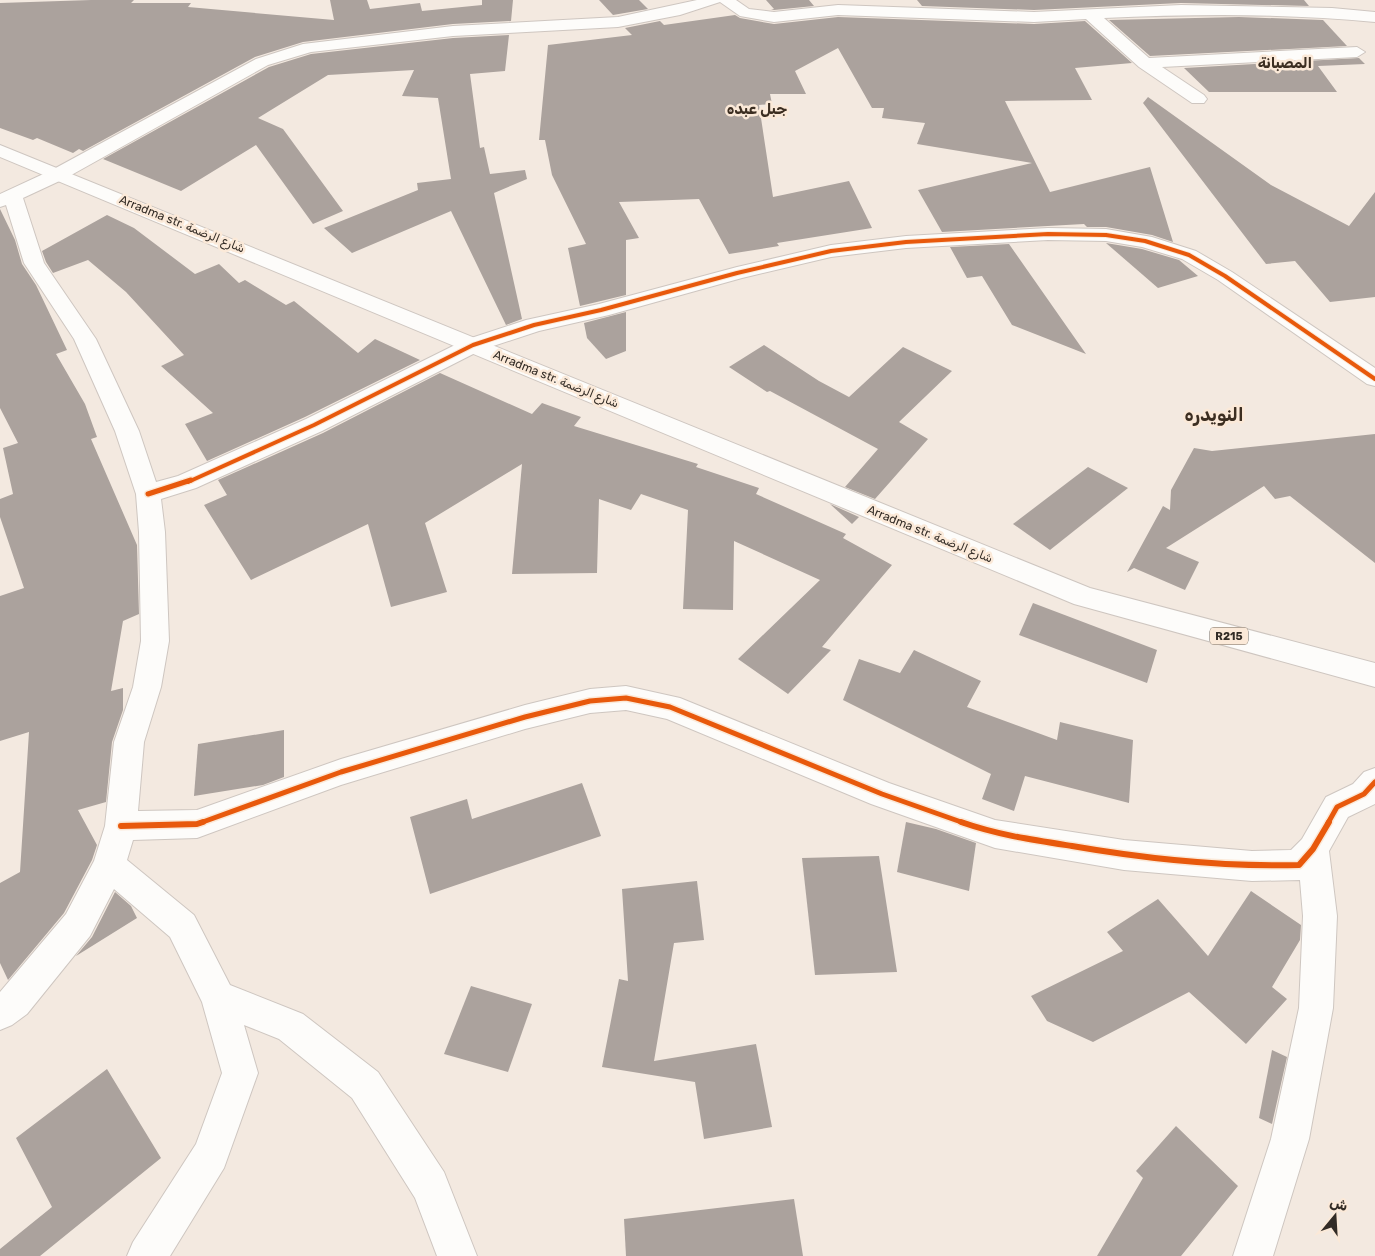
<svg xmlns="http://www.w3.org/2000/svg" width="1375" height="1256" font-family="Rubik,'Noto Naskh Arabic',sans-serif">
<rect width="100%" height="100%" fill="#f3e9e0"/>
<g fill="#aba29d">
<path d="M 91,0 L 134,0 L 131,3 L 191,3 L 188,7 L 334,20 L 330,0 L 367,0 L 370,9 L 420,3 L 422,11 L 482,5 L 482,0 L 513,0 L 511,21 L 453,24 L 303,42 L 255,57 L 83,151 L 79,149 L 73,153 L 37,138 L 33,140 L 0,128 L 0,3 Z"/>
<path d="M 599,0 L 639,0 L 648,9 L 613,15 Z"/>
<path d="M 766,0 L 809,0 L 814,6 L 774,10 L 771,10 L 774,9 Z"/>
<path d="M 917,0 L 1304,0 L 1309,6 L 1181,3 L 1034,10 L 922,6 Z"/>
<path d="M 735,15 L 740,18 L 774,24 L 838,17 L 1034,24 L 1085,21 L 1132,63 L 1075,68 L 1092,100 L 1005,101 L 1050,192 L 1150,167 L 1173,242 L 1152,235 L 1106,227 L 1087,227 L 1084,224 L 942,232 L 918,190 L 1032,163 L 917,144 L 925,123 L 882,118 L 884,108 L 872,108 L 838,48 L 795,71 L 806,94 L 770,94 L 772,104 L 759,105 L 773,197 L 849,181 L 872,228 L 777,243 L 779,246 L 729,254 L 699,199 L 619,202 L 639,238 L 626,240 L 626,295 L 580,306 L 568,248 L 586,244 L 552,175 L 545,140 L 539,140 L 548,45 L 632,35 L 625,28 L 660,21 L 664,25 Z"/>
<path d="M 1239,17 L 1323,20 L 1347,46 L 1150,56 L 1109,20 Z"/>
<path d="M 509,35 L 505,71 L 470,74 L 480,148 L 484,147 L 490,174 L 525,170 L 527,179 L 494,193 L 522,319 L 506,325 L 451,211 L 352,253 L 324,228 L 418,190 L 417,183 L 451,179 L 438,98 L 402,96 L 414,70 L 328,75 L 258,118 L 283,129 L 343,211 L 313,224 L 256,145 L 181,191 L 103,159 L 269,67 L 311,54 L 453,38 Z"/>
<path d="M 1359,58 L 1365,64 L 1318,66 L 1337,92 L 1209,92 L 1184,68 Z"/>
<path d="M 1148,97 L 1271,185 L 1349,226 L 1375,192 L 1375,297 L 1330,302 L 1295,261 L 1266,264 L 1143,103 Z"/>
<path d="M 0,209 L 15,240 L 22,264 L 36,285 L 67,350 L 56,354 L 85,404 L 97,437 L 91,439 L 137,545 L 139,614 L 123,621 L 111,691 L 123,688 L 123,710 L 112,742 L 106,802 L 78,810 L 97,845 L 92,860 L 64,913 L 8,980 L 0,963 L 0,883 L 20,872 L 29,732 L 0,741 L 0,596 L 24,588 L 0,517 L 0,499 L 13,494 L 3,448 L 18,443 L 0,408 Z"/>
<path d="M 107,215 L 134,228 L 195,274 L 219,264 L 239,283 L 245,280 L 286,305 L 294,301 L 358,353 L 375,339 L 420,360 L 305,417 L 207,461 L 185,424 L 213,413 L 161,366 L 184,355 L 126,292 L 88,260 L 53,273 L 46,262 L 42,251 Z"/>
<path d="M 1106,243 L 1142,249 L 1179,260 L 1198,276 L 1158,288 Z"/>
<path d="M 1009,244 L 1086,354 L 1012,325 L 982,276 L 967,278 L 950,247 Z"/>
<path d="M 626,312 L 626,351 L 606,359 L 587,338 L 584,323 Z"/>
<path d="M 764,345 L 819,381 L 849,397 L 903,347 L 952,371 L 899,422 L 928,439 L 875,499 L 845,487 L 878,449 L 770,391 L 767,392 L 729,367 Z"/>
<path d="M 440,373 L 532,414 L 542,403 L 581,417 L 574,426 L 698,464 L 696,467 L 759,488 L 756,494 L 846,534 L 843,538 L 892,565 L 822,647 L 831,650 L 788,694 L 738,659 L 820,580 L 734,541 L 733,610 L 683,609 L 688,510 L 641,494 L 631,510 L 599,499 L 597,573 L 512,574 L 522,464 L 425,523 L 447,592 L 391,607 L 368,524 L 251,580 L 204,505 L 227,495 L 218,480 L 323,433 Z"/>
<path d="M 1375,434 L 1375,563 L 1290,496 L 1275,499 L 1264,486 L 1166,548 L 1199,562 L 1185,590 L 1134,568 L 1127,572 L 1163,506 L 1170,510 L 1171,490 L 1194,448 L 1212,451 Z"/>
<path d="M 1088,467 L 1128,488 L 1050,550 L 1013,524 Z"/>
<path d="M 830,504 L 859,517 L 852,524 Z"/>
<path d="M 1033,603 L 1157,650 L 1147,683 L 1019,635 Z"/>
<path d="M 914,650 L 981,681 L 967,707 L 1057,740 L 1060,722 L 1133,740 L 1129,803 L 1025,776 L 1014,811 L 982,799 L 991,774 L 843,700 L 859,659 L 900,673 Z"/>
<path d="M 284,730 L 284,777 L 263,785 L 194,796 L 198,744 Z"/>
<path d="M 582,783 L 601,836 L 430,894 L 410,817 L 467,799 L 472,819 Z"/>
<path d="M 906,822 L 936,829 L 976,843 L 969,891 L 897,872 Z"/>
<path d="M 879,856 L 897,972 L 815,975 L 802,858 Z"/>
<path d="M 697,881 L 704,940 L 674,943 L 654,1061 L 756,1044 L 772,1127 L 704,1139 L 695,1082 L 602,1067 L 619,979 L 628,981 L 622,889 Z"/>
<path d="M 1251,891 L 1301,925 L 1300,940 L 1272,987 L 1287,999 L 1246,1044 L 1189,992 L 1093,1042 L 1047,1021 L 1031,996 L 1123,951 L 1107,932 L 1158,899 L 1208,956 Z"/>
<path d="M 115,892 L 131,906 L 137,918 L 76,956 L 92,937 Z"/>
<path d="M 471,986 L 532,1004 L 508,1072 L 444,1054 Z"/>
<path d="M 1272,1050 L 1287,1057 L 1272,1124 L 1259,1118 Z"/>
<path d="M 107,1069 L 161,1158 L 40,1256 L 0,1256 L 0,1249 L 52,1207 L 16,1138 Z"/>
<path d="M 1176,1126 L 1238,1186 L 1181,1256 L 1097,1256 L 1143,1178 L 1136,1171 Z"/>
<path d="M 794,1199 L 803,1256 L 626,1256 L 624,1219 Z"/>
</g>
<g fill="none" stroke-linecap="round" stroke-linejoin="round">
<g stroke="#cec6c0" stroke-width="2">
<path id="street" d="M 697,0 L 736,0 L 749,9 L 774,12 L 838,5 L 1034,12 L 1181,5 L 1332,8 L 1375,12 L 1375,22 C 1285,13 1194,14 1104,18 L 1149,58 L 1357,47 L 1365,52 L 1357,57 L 1162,67 L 1204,95 L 1207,99 L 1204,103 L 1192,103 L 1139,67 L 1086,19 L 1034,22 L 838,15 L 774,22 L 740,16 L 720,2 L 680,15 L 618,27 L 453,36 L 311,52 L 268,65 L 66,178 L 23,198 L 44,263 L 96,339 L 139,431 L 156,482 L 178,476 L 306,419 L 465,340 L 526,320 L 599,304 L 737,267 L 831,245 L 906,236 L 1048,228 L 1106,229 L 1152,237 L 1196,251 L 1232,272 L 1375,368 L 1375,386 L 1367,384 L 1218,280 L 1182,259 L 1142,247 L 1106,241 L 1048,240 L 906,248 L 831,257 L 742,278 L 609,315 L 539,331 L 481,350 L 322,431 L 196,488 L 161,499 L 165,532 L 169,641 L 161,687 L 144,742 L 138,811 L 197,810 L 341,759 L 525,705 L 590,689 L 626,686 L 680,698 L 889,783 L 995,820 L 1124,840 L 1252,851 L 1291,850 L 1302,839 L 1326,797 L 1353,784 L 1364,772 L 1375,768 L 1375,804 L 1348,817 L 1329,851 L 1337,916 L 1333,1008 L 1309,1139 L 1273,1256 L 1233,1256 L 1271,1139 L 1299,1008 L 1303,916 L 1300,880 L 1252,881 L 1124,870 L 995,848 L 871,804 L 667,719 L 626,710 L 590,713 L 525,729 L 341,785 L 197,838 L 133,840 L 127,860 L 194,915 L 230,985 L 303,1014 L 378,1072 L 444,1172 L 477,1256 L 437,1256 L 415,1198 L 352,1098 L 279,1039 L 244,1025 L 258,1073 L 224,1168 L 170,1256 L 127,1256 L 133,1242 L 196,1144 L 222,1073 L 202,1002 L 170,937 L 114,889 L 90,936 L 27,1014 L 12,1025 L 0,1030 L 0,992 L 66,914 L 94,861 L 105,826 L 114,742 L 133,687 L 141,641 L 139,532 L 136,494 L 115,431 L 74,339 L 24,263 L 6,205 L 0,207 L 0,194 L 52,170 L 256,59 L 303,44 L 453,26 L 618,17 Z"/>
</g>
<g stroke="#cec6c0" stroke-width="2">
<path id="primary" d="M 0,145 L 1090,588 L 1375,663 L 1375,687 L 1074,604 L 0,157 Z"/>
</g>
<use href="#street" fill="#fdfcfa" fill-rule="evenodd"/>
<use href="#primary" fill="#fdfcfa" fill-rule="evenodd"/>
<g stroke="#fbe9d8" stroke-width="6">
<path id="cycleway-far2" d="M 188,482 L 314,425 L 473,345 L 534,325 L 601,310 L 737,273 L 831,251 L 906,242 L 1048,234 L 1106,235 L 1145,241 L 1189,255 L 1225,276 L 1375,379"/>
</g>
<g stroke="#fbe9d8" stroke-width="8">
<g id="cycleway-far1">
<path d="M 148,494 L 191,480"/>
<path d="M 200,823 L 341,772 L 525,717 L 590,701 L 626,698 L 670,707 L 882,794 L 964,823"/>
<path d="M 1328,823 L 1337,807 L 1364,794 L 1375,782"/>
</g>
</g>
<g stroke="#fbe9d8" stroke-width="9">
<g id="cycleway">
<path d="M 961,822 C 998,835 1033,840 1072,846 C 1147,859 1223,867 1299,865 L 1313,849 L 1329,822"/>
<path d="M 121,826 L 197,824 L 203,822"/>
</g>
</g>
<use href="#cycleway-far2" stroke="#e8590c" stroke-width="4"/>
<use href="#cycleway-far1" stroke="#e8590c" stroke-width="5"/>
<use href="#cycleway" stroke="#e8590c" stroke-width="6"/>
</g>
<g text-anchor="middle" stroke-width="5" stroke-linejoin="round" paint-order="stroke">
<rect fill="#fbe9d8" stroke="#6f655b" stroke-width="1" x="1210" y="627.5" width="38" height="17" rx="4"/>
<g font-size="11" font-weight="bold" fill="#332c26">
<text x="1229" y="640">R215</text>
</g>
<g font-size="12" fill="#332c26" stroke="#fbe9d8">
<text transform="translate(182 224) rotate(22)" y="4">Arradma str. شارع الرضمة</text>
<text transform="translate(556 379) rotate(22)" y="4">Arradma str. شارع الرضمة</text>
<text transform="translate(930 534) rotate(22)" y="4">Arradma str. شارع الرضمة</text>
</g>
<g font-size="15" font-weight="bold" fill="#3c2e21" stroke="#fbe9d8">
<text x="1285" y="68">المصبانة</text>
<text x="757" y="114">جبل عبده</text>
</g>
<g font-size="18" font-weight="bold" fill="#3c2e21" stroke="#fbe9d8">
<text x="1214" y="421">النويدره</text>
</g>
</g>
<g transform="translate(1335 1216) rotate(18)" stroke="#fbe9d8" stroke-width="4" paint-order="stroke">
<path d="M0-4L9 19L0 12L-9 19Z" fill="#332c26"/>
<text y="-8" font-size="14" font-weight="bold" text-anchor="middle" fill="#332c26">ش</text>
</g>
</svg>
